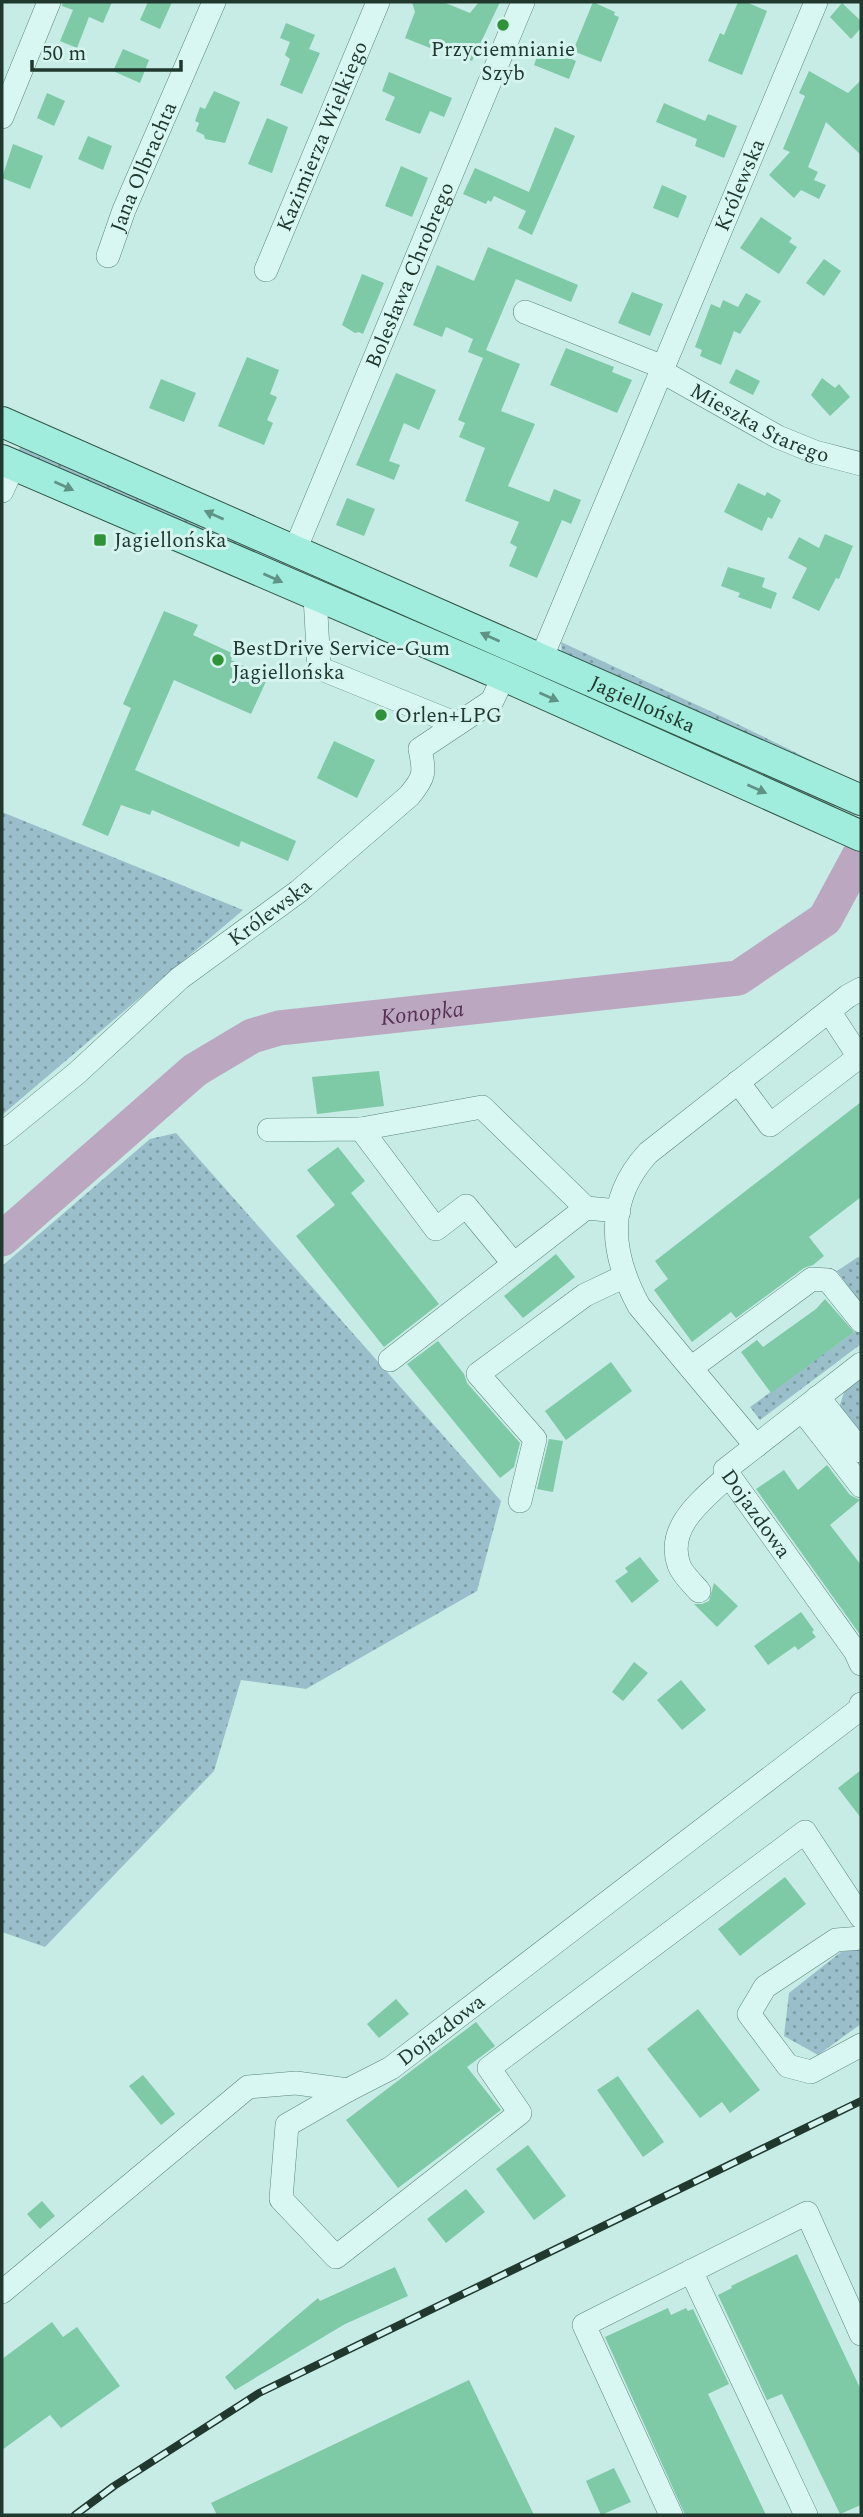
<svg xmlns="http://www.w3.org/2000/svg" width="863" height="2517" font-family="Spectral,serif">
<defs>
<pattern id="grass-dots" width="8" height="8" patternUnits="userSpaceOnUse" patternTransform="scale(1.75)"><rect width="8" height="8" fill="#9abfca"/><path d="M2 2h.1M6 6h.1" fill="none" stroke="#7d9ca4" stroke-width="1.8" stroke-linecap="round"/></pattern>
</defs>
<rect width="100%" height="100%" fill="#c6ece5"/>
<g fill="url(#grass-dots)">
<path d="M 20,447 L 69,464 L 838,800 L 832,812 L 17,454 Z"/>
<path d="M 561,642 L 725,718 L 823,766 L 844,779 L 562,655 Z"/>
<path d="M 2,812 L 243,910 L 2,1115 Z"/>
<path d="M 176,1133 L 501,1501 L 477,1591 L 306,1689 L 241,1680 L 214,1771 L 45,1947 L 2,1932 L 2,1266 L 150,1139 Z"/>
<path d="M 858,1257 L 861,1258 L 861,1304 L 837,1271 Z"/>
<path d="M 861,1327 L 861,1344 L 760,1420 L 750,1407 Z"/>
<path d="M 861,1376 L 861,1440 L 839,1408 L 845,1389 Z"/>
<path d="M 861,1949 L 861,2024 L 818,2055 L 784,2036 L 789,1993 L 841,1952 Z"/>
</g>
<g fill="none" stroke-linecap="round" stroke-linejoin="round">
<path stroke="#bca7c0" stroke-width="35" id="s1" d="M 2,1239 L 195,1070 L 252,1036 L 279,1028 L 738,978 L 825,919 L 859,856"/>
</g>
<g fill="#7ec9a6">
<path d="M 63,2 L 112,2 L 103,23 L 89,17 L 77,48 L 60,41 L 73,10 L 62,6 Z"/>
<path d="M 148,2 L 172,2 L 160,29 L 140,20 Z"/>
<path d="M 412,2 L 443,2 L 470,13 L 479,2 L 500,2 L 472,61 L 431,44 L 430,48 L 405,38 L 415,12 Z"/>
<path d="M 593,2 L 615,12 L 614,15 L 619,17 L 601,62 L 573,51 Z"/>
<path d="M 738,2 L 746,2 L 767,11 L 742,75 L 708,61 L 720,33 L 724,35 Z"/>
<path d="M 842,3 L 861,21 L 861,28 L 851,39 L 830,17 Z"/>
<path d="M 286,23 L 315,35 L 309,49 L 320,53 L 302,94 L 280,85 L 290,59 L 285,55 L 290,42 L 280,38 Z"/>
<path d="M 541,46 L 576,61 L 569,79 L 534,65 Z"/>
<path d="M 123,49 L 149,60 L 140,83 L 113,71 Z"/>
<path d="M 809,71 L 848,93 L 861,80 L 861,155 L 826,122 L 808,167 L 818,172 L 814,180 L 826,185 L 819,199 L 801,190 L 794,198 L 769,175 L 790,152 L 783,149 L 805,96 L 799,93 Z"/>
<path d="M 389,72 L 452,98 L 444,117 L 430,111 L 420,134 L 385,120 L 395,97 L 382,91 Z"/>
<path d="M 214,91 L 240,102 L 225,143 L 205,139 L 204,135 L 196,131 L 199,123 L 195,121 L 200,107 L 205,109 Z"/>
<path d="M 47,93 L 65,101 L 54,126 L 37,118 Z"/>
<path d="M 664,103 L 705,121 L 708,114 L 737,126 L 724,158 L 695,146 L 697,139 L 656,122 Z"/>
<path d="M 267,118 L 288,127 L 272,173 L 248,164 Z"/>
<path d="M 555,127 L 575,136 L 532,235 L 518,228 L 526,211 L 494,196 L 491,202 L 488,200 L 486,204 L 463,194 L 475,168 L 529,192 Z"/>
<path d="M 88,136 L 112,146 L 103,170 L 78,159 Z"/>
<path d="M 13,144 L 43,156 L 30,189 L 2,178 Z"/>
<path d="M 401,166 L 428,178 L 412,217 L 385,206 Z"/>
<path d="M 662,185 L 687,196 L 678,218 L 653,208 Z"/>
<path d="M 761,217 L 792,238 L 789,242 L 797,247 L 779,274 L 740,248 Z"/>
<path d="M 488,247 L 578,285 L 571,302 L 516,279 L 486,350 L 520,364 L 501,411 L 535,424 L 508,486 L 549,502 L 554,489 L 581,500 L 571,524 L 562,520 L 537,578 L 509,566 L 517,547 L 510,543 L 519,522 L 465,501 L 485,448 L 459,437 L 465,423 L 458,420 L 483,358 L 468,352 L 473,339 L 446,327 L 442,337 L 413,325 L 437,265 L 474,281 Z"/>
<path d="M 824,259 L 841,271 L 824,296 L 806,283 Z"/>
<path d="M 362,274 L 384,283 L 363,334 L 359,332 L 355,333 L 342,325 Z"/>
<path d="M 632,292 L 663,304 L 650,336 L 618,323 Z"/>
<path d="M 746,293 L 761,301 L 740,334 L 734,331 L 721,365 L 700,356 L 702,350 L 695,347 L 711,304 L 720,308 L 723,300 L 738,307 Z"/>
<path d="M 566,348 L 614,367 L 612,372 L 632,380 L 617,413 L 550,385 Z"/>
<path d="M 247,357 L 279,370 L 270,394 L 277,397 L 267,420 L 273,423 L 264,445 L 218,426 Z"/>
<path d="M 736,369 L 760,381 L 753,395 L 729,383 Z"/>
<path d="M 396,373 L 436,390 L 419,430 L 404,423 L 389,461 L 400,465 L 394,480 L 356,465 Z"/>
<path d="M 822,378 L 835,388 L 839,384 L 850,397 L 830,416 L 811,395 Z"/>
<path d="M 161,379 L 196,393 L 184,422 L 149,408 Z"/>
<path d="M 738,483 L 765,496 L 767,492 L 781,500 L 772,519 L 768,517 L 762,531 L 724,512 Z"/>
<path d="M 347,498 L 375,509 L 364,536 L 336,525 Z"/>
<path d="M 825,534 L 853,546 L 839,579 L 836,578 L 819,611 L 792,598 L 807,568 L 788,558 L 799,537 L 819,548 Z"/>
<path d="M 728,567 L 765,578 L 762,587 L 777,593 L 771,609 L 738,597 L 740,593 L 721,586 Z"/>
<path d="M 164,611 L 198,625 L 193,635 L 234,654 L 231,660 L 268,677 L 251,714 L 174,680 L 135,770 L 296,841 L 288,861 L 241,841 L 239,847 L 152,810 L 150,815 L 121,805 L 108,836 L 82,825 L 131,708 L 123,704 Z"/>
<path d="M 334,741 L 375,760 L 357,798 L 317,778 Z"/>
<path d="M 379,1071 L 384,1106 L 317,1114 L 312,1077 Z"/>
<path d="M 861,1102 L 861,1197 L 809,1237 L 824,1256 L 813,1265 L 804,1268 L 736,1318 L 731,1312 L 692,1342 L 654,1290 L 668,1279 L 655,1261 Z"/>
<path d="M 338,1147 L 365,1181 L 351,1193 L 439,1304 L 384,1347 L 296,1236 L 335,1205 L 307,1170 Z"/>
<path d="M 556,1254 L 575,1277 L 523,1318 L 504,1296 Z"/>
<path d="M 825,1299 L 854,1332 L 771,1393 L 741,1352 L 757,1340 L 763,1347 L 816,1309 Z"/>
<path d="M 438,1341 L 464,1374 L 467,1383 L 520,1443 L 514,1467 L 500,1478 L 407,1364 Z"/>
<path d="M 611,1362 L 632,1391 L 566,1440 L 545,1411 Z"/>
<path d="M 549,1439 L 563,1441 L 553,1492 L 537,1489 Z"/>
<path d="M 827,1465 L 850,1495 L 860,1500 L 830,1525 L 861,1565 L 861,1636 L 756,1489 L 784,1470 L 798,1490 Z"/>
<path d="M 640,1557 L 659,1581 L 632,1603 L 615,1581 L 628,1572 L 625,1568 Z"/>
<path d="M 714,1583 L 738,1606 L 717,1627 L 694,1604 L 702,1604 L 709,1601 Z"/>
<path d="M 801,1612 L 814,1630 L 812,1632 L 816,1637 L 798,1650 L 795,1646 L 768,1665 L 754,1646 Z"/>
<path d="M 634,1662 L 648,1673 L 623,1701 L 612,1692 Z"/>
<path d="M 681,1680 L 706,1710 L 682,1730 L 657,1700 Z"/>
<path d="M 861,1770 L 861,1818 L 838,1788 Z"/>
<path d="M 785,1877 L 806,1904 L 740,1956 L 718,1929 Z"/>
<path d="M 396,1999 L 409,2014 L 379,2038 L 367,2024 Z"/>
<path d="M 698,2009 L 760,2090 L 730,2113 L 722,2102 L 700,2118 L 647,2049 Z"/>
<path d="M 476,2022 L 495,2046 L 467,2067 L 501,2110 L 398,2188 L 346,2120 Z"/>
<path d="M 143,2075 L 175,2114 L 161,2125 L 129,2086 Z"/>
<path d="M 618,2076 L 664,2142 L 643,2157 L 597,2090 Z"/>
<path d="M 528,2145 L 566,2196 L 534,2220 L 496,2169 Z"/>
<path d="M 466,2189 L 485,2212 L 446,2243 L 427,2219 Z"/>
<path d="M 42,2201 L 55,2216 L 40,2229 L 27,2214 Z"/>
<path d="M 797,2254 L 861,2390 L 861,2505 L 840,2514 L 782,2394 L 767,2400 L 718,2295 L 732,2288 L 731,2286 Z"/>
<path d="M 395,2267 L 408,2296 L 345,2324 L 235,2390 L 225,2377 L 318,2298 L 320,2301 Z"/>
<path d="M 668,2308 L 671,2315 L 686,2308 L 688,2311 L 693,2309 L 729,2384 L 708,2394 L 766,2515 L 685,2515 L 605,2337 Z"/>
<path d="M 52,2322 L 63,2337 L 77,2327 L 120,2386 L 61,2428 L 50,2415 L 2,2450 L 2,2359 Z"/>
<path d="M 469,2380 L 534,2515 L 217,2515 L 211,2503 Z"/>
<path d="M 614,2468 L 631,2502 L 601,2515 L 586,2481 Z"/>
</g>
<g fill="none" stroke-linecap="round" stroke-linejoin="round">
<g stroke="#5d8778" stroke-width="24">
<g id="minor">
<path d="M 2,117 L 49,2"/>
<path id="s2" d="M 108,256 L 124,210 L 214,2"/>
<path id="s3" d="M 266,270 L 378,2"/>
<path d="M 525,312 L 663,367"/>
<path id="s4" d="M 661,371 L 778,437 L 815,452 L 861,464"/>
<path d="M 2,491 L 14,464"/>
<path id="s5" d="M 295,550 L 523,2"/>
<path d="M 315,596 L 319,668 L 457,724"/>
<path id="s6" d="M 541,659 L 816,2"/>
<path d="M 738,1082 L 770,1125 L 859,1057 L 829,1011"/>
<path d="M 361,1129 L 482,1107 L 586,1208"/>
<path d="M 269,1130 L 361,1129 L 436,1229 L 466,1206 L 514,1264"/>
<path id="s7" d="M 2,1134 L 77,1073 L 180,978 L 299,891 L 409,796 C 425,777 425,773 420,749 L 492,701 L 504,676"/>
<path d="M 390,1360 L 586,1208 L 619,1211"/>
<path id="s8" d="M 861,1364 L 725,1470 L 855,1651 L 861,1664"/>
<path d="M 691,1368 L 812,1279 L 828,1280 L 861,1321"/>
<path d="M 818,1397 L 861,1451"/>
<path d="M 802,1410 L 861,1486"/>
<path d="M 756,1446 L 639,1306 C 610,1253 605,1200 648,1153 L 848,996 L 861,989"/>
<path d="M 520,1501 L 535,1439 L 478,1374 L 585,1295 L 625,1276"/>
<path d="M 699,1591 C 693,1584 682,1574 679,1565 C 665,1526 704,1499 729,1475"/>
<path d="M 861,1938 L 836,1940 L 765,1987 L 749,2014 L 788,2066 L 811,2072 L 861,2045"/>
<path d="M 348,2090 L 287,2125 L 281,2199 L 336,2257 L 520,2113 L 489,2068 L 805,1832 L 861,1917"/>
<path d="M 691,2271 L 806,2515"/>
<path id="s9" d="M 2,2292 L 248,2087 L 296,2083 L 348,2090 L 391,2068 L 860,1709 L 861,1704"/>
<path d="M 671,2515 L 584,2325 L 807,2213 L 861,2334"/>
</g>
</g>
<g stroke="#315546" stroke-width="32">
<g id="major">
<path id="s10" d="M 2,422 L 861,800"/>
<path d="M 2,460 L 504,676 L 861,836"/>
</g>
</g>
<use href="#minor" stroke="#d9f7f2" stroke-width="23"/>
<use href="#major" stroke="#a0edde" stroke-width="30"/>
<g stroke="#20382e" stroke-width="8">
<path id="rail" d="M 75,2515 L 114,2486 L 259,2393 L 861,2101"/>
</g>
<use href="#rail" stroke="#d5f4ef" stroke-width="5" stroke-dasharray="16" stroke-linecap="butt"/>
</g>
<defs><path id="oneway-solid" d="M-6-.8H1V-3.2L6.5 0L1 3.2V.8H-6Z" transform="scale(1.75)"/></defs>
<g fill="#609286">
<use href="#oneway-solid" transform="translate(64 486) rotate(24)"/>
<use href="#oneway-solid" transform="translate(214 515) rotate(-156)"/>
<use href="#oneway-solid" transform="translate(273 578) rotate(24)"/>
<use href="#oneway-solid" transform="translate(490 637) rotate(-156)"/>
<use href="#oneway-solid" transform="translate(549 697) rotate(24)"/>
<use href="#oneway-solid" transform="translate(757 789) rotate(24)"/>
</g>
<g fill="#30933a" stroke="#d5f4ef" stroke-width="2.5">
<circle cx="503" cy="25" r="7"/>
<rect x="93" y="533" width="14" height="14" rx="3.5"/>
<circle cx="218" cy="660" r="7"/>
<circle cx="381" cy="715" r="7"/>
</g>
<g text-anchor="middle" stroke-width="6" stroke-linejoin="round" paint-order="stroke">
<g font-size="21" fill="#20382e" stroke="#d5f4ef" text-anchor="start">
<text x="503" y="56" text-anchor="middle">Przyciemnianie<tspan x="503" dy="24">Szyb</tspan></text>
<text x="114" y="547">Jagiellońska</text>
<text x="232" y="655">BestDrive Service-Gum<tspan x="232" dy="24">Jagiellońska</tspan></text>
<text x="395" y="722">Orlen+LPG</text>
</g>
<g font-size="21" fill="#20382e" stroke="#d5f4ef">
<text dy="7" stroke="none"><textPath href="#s3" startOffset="145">Kazimierza Wielkiego</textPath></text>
<text dy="7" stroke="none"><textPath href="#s2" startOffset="96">Jana Olbrachta</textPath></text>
<text dy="7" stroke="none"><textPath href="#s6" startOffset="514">Królewska</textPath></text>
<text dy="7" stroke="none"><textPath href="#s5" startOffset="298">Bolesława Chrobrego</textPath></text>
<text dy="7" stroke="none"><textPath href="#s4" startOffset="112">Mieszka Starego</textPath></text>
<text dy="7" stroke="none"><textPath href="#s10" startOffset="700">Jagiellońska</textPath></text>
<text dy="7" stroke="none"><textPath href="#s7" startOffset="348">Królewska</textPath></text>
<text dy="7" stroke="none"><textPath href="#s8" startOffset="226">Dojazdowa</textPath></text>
<text dy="7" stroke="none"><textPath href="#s9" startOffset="532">Dojazdowa</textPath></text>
</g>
<g font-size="23" font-style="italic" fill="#573055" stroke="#d5f4ef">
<text dy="8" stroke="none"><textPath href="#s1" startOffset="495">Konopka</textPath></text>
</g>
</g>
<rect width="863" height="2517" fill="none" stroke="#20382e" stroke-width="7"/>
<path d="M32 60v10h149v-10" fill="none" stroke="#20382e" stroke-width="3.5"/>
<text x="42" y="60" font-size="21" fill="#20382e" stroke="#d5f4ef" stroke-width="5" paint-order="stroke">50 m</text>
</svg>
